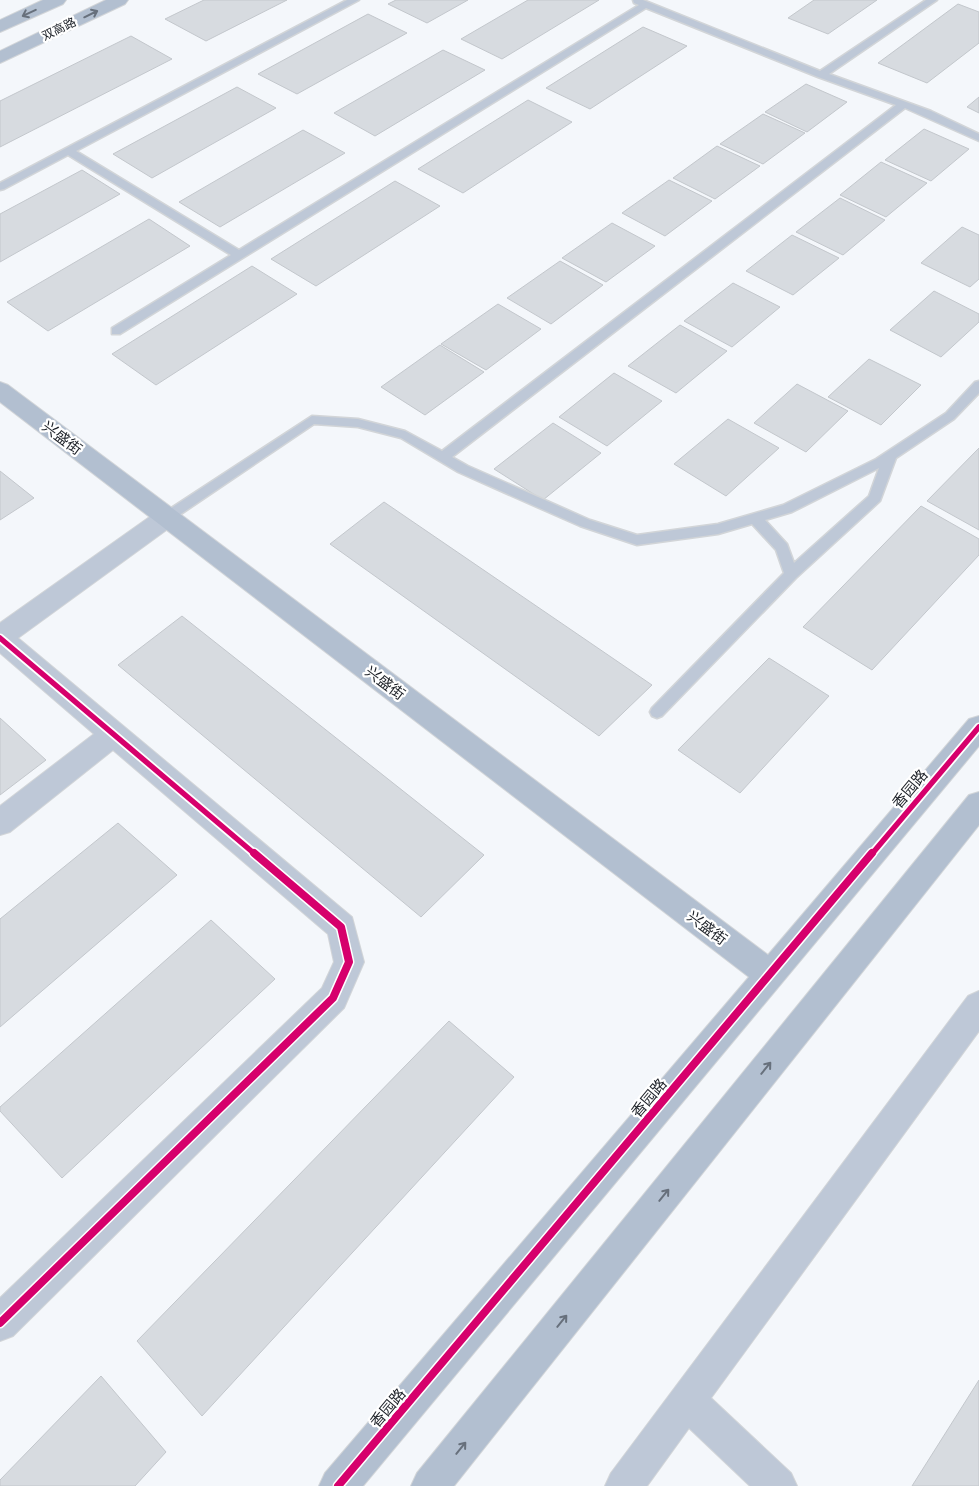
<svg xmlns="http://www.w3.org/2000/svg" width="979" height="1486" font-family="Overpass,'Noto Sans SC',sans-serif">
<rect width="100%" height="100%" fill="#f4f7fb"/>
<g fill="#d7dbe0" stroke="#c3c7cc">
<path d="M 204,0 L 287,0 L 206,41 L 165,19 Z"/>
<path d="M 396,0 L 468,0 L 427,23 L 388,4 Z"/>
<path d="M 528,0 L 599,0 L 502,59 L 461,39 Z"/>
<path d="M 814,0 L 877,0 L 828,34 L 788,18 Z"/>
<path d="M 958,4 L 979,12 L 979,43 L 927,83 L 878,63 Z"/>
<path d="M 368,14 L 407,33 L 297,94 L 258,74 Z"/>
<path d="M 643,27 L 687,46 L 590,109 L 546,88 Z"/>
<path d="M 131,36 L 172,59 L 0,147 L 0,101 Z"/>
<path d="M 443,50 L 485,70 L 375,136 L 334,113 Z"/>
<path d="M 806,84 L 847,102 L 807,132 L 765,112 Z"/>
<path d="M 237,87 L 276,108 L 152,178 L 113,154 Z"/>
<path d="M 979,97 L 979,113 L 967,107 Z"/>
<path d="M 528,100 L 572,122 L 463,193 L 418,169 Z"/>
<path d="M 763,114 L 805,133 L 763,164 L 720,144 Z"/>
<path d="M 924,129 L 969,149 L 931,181 L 885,160 Z"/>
<path d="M 303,130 L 345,153 L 220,227 L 179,202 Z"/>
<path d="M 717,146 L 760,166 L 715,199 L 673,178 Z"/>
<path d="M 881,162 L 927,183 L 886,217 L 840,195 Z"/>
<path d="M 82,170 L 120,194 L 0,262 L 0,214 Z"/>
<path d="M 669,180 L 712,201 L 665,236 L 622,213 Z"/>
<path d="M 395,181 L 440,206 L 316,286 L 271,259 Z"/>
<path d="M 840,198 L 885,220 L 843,255 L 796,232 Z"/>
<path d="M 149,219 L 190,246 L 48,331 L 7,302 Z"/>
<path d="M 612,223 L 655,246 L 606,282 L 562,258 Z"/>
<path d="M 962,227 L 979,235 L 979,279 L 970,287 L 921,263 Z"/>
<path d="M 792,235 L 839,258 L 793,295 L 746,271 Z"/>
<path d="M 560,261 L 603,285 L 551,324 L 507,298 Z"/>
<path d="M 252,266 L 297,294 L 156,385 L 112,354 Z"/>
<path d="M 733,283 L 780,307 L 732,347 L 684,321 Z"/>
<path d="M 934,291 L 979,314 L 979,322 L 941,357 L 890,330 Z"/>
<path d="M 498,304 L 541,329 L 486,370 L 441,344 Z"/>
<path d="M 680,325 L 727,351 L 676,393 L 628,366 Z"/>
<path d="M 440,345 L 484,372 L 425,415 L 381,387 Z"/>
<path d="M 869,359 L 921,385 L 881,425 L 828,397 Z"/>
<path d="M 614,373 L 662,401 L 607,446 L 559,417 Z"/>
<path d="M 797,384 L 848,411 L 806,452 L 754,423 Z"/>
<path d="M 728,419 L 779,448 L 726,496 L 674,464 Z"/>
<path d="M 553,423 L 601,453 L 543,500 L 494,469 Z"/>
<path d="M 979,448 L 979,530 L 927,501 Z"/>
<path d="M 0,471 L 34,498 L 0,520 Z"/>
<path d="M 384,502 L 652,685 L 599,736 L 330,544 Z"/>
<path d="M 921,506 L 979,539 L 979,555 L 872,670 L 803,627 Z"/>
<path d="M 182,616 L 484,855 L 421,917 L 118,665 Z"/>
<path d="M 769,658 L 829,696 L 740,793 L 678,750 Z"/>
<path d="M 0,718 L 46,760 L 0,795 Z"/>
<path d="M 118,823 L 177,875 L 0,1027 L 0,919 Z"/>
<path d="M 211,920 L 275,979 L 62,1178 L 0,1111 L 0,1107 Z"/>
<path d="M 449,1021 L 514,1077 L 202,1416 L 137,1341 Z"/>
<path d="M 101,1376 L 166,1452 L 135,1486 L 0,1486 L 0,1480 Z"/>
<path d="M 979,1380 L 979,1486 L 912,1486 Z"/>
</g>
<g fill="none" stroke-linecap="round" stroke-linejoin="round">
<g stroke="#d2d5d8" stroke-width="3">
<path id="lane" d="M 347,0 L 359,0 L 76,151 L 239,250 L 639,5 L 634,3 L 633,0 L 643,0 L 820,71 L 926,0 L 937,0 L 829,74 L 931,111 L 979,134 L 979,141 L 905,108 L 452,457 L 468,466 L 590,520 L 637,535 L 718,524 L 783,505 L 876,459 L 946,413 L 975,382 L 979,381 L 979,393 L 954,419 L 896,458 L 880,501 L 796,578 L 662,716 L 657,718 L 652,716 L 650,712 L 652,708 L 784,573 L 776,550 L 752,524 L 718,534 L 637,545 L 580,526 L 458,472 L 401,438 L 358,427 L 314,424 L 172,520 L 167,522 L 160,517 L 162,514 L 312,416 L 358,419 L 405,431 L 442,451 L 896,105 L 818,77 L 646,8 L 120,334 L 112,334 L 112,328 L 231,255 L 68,155 L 4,189 L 0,190 L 0,183 ZM 879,468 L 869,496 L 794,563 L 787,544 L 765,520 L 792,512 Z"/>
</g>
<g stroke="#d2d5d8" stroke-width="2">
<g id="street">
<path d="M 167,508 L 176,511 L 179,517 L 176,523 L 18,638 L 352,917 L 364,962 L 344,1008 L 13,1336 L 0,1341 L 0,1298 L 322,988 L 334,962 L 328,934 L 113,750 L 10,832 L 0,835 L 0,806 L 94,734 L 0,653 L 0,623 L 158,511 Z"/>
<path d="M 979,991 L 979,1031 L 711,1398 L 791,1473 L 797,1486 L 750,1486 L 689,1428 L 647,1486 L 605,1486 L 611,1473 L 968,996 Z"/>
</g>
</g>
<g stroke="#d2d5d8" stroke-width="2">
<g id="secondary">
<path d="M 43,0 L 66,0 L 63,4 L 0,32 L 0,20 Z"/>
<path d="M 106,0 L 128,0 L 125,4 L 0,63 L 0,51 Z"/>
<path d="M 0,382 L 8,385 L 768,955 L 969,719 L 979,716 L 979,746 L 363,1486 L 319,1486 L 325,1473 L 749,977 L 0,402 Z"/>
<path d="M 979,792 L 979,825 L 454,1486 L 411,1486 L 417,1473 L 969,795 Z"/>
</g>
</g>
<use href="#lane" fill="#bec8d7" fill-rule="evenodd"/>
<use href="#street" fill="#bec8d7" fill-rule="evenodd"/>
<use href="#secondary" fill="#b2bfd0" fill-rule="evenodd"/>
<g stroke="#fff" stroke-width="9">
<g id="cycleway-far1">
<path d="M 0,638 L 256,855"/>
<path d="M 871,855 L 979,727"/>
</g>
</g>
<g stroke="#fff" stroke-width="11">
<g id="cycleway">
<path d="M 0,1323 L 333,998 L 349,962 L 341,927 L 254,853"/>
<path d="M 338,1486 L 872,853"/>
</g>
</g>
<use href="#cycleway-far1" stroke="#d6006c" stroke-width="5.5"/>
<use href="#cycleway" stroke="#d6006c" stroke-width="8"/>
</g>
<defs><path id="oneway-shaft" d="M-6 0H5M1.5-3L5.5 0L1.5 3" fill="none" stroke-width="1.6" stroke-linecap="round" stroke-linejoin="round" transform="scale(1.25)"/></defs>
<g stroke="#67707c">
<use href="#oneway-shaft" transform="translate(29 13) rotate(155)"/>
<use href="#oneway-shaft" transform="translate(91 14) rotate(-26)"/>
<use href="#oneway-shaft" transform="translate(766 1068) rotate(-51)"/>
<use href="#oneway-shaft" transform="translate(664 1195) rotate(-51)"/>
<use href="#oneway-shaft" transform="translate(562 1321) rotate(-51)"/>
<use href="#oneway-shaft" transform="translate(461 1448) rotate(-51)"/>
</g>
<g text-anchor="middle" stroke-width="4.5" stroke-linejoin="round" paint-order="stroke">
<g font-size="12" fill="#1c2027" stroke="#fff">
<text transform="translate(59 29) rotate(-26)" y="4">双高路</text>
</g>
<g font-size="15" fill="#1c2027" stroke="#fff">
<text transform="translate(62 438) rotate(37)" y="5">兴盛街</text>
<text transform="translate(385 683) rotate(37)" y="5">兴盛街</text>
<text transform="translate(910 789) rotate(-50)" y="5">香园路</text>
<text transform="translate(707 928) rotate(37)" y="5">兴盛街</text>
<text transform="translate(649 1098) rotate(-50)" y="5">香园路</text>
<text transform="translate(388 1408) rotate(-50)" y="5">香园路</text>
</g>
</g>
</svg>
